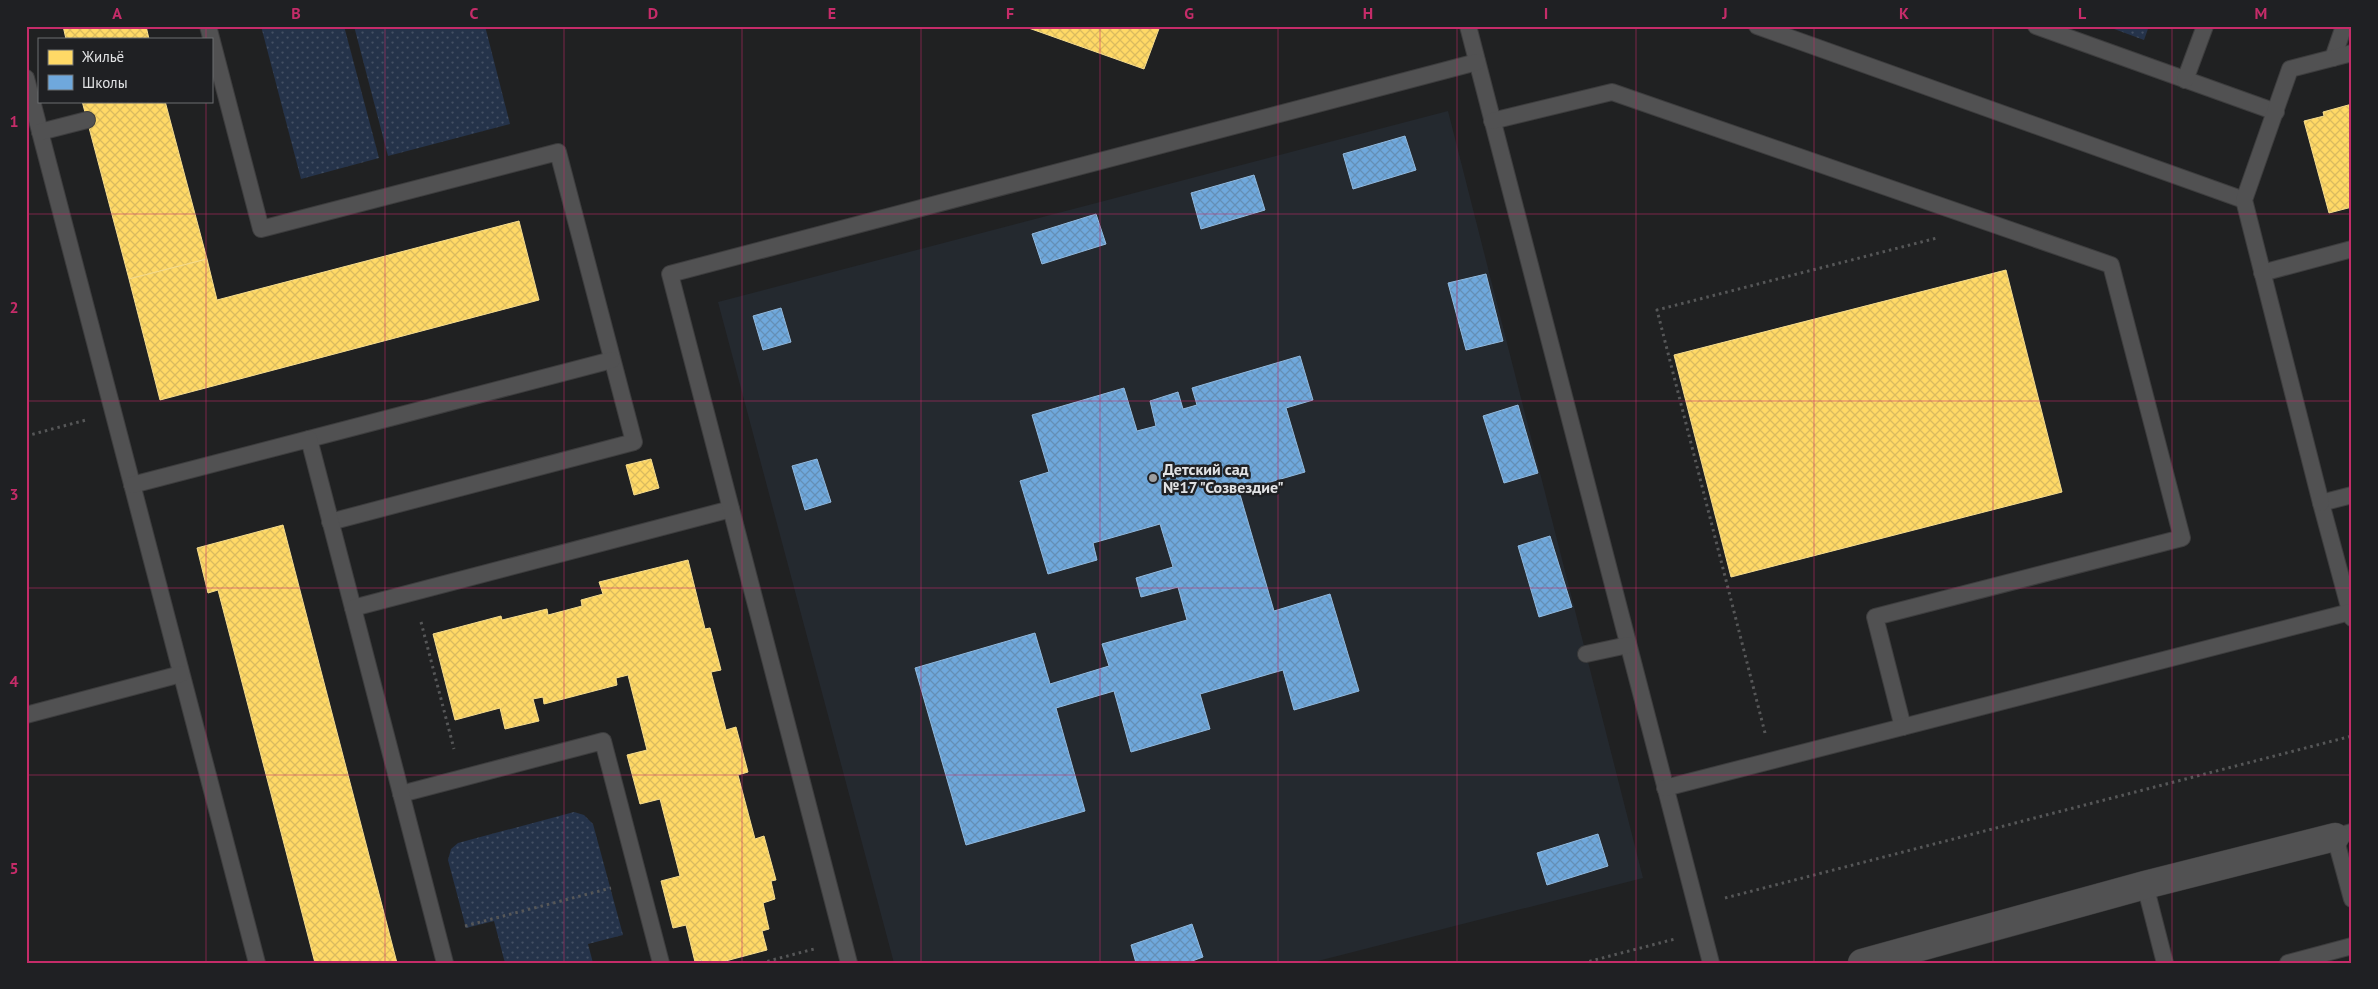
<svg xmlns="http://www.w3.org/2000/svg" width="2378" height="989" font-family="'PT Sans',sans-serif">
<defs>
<pattern id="grass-dots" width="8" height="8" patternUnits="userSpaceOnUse" patternTransform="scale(1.25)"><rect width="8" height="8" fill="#25334a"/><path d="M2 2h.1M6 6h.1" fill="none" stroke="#445064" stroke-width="1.8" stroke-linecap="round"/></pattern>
<pattern id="homes-cross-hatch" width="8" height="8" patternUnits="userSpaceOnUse" patternTransform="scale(1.25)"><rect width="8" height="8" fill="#ffd966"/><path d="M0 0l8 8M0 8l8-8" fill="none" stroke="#dabb5f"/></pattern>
<pattern id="schools-cross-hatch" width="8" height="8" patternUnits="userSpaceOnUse" patternTransform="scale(1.25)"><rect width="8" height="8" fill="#6fa8dc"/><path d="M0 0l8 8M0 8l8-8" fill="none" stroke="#648fb6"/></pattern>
</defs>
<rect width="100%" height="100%" fill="#202122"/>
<path fill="#24292f" d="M 1448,111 L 1643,878 L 1310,963 L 894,963 L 718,302 Z"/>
<g fill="url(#grass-dots)">
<path d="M 261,26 L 344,26 L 379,158 L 301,179 Z"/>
<path d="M 354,26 L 485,26 L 510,124 L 388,156 Z"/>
<path d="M 2106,26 L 2149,26 L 2144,40 Z"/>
<path d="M 574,812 L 584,815 L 593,824 L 623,935 L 588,944 L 593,963 L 505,963 L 494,921 L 466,928 L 448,860 L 451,849 L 458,843 Z"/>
</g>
<g fill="url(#homes-cross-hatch)" stroke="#f6dc8c">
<path d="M 63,26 L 146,26 L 149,39 L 66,39 Z"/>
<path d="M 1023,26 L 1160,26 L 1144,69 Z"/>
<path d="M 82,101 L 165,101 L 207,259 L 129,279 Z"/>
<path d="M 2352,104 L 2352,207 L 2329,213 L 2304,121 L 2324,116 L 2323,112 Z"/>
<path d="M 519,221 L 539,300 L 160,400 L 129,279 L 207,259 L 217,300 Z"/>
<path d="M 2006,270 L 2062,492 L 1731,577 L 1674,355 Z"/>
<path d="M 651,459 L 659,488 L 634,495 L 626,465 Z"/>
<path d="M 283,525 L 397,963 L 315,963 L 218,590 L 208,593 L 197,548 Z"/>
<path d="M 688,560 L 705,629 L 710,628 L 721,670 L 711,672 L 726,730 L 736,727 L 748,772 L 738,775 L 755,839 L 764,836 L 776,880 L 771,881 L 775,899 L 763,903 L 769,929 L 762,931 L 767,950 L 718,963 L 702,963 L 702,960 L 695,962 L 686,925 L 673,928 L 661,881 L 680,876 L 660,799 L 640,804 L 627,755 L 647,750 L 628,675 L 616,678 L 617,685 L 544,704 L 543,697 L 533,699 L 539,721 L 505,729 L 500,708 L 455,720 L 433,634 L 501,616 L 502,620 L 547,609 L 548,615 L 582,606 L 581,600 L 603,594 L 599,582 Z"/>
</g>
<g fill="url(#schools-cross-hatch)" stroke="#91b9de">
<path d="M 1405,136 L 1416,170 L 1353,189 L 1343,154 Z"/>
<path d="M 1254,175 L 1265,210 L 1201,229 L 1191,193 Z"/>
<path d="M 1096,214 L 1106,244 L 1042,264 L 1032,234 Z"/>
<path d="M 1486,274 L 1503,341 L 1466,350 L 1448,283 Z"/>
<path d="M 781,308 L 791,342 L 763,350 L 753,316 Z"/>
<path d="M 1300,356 L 1313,400 L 1286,408 L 1305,472 L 1239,491 L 1274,611 L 1330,594 L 1359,691 L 1294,710 L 1283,670 L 1200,694 L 1210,729 L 1131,752 L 1114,691 L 1056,708 L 1085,811 L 966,845 L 915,668 L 1035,633 L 1050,684 L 1109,666 L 1102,644 L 1187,620 L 1178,587 L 1141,597 L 1136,578 L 1173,567 L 1160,524 L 1093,543 L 1097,560 L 1048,574 L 1020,481 L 1049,472 L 1032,415 L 1124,388 L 1137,431 L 1156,426 L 1150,401 L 1178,392 L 1183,409 L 1197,405 L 1192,388 Z"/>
<path d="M 1518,405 L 1538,473 L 1504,483 L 1483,416 Z"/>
<path d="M 817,459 L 831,502 L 805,510 L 792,466 Z"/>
<path d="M 1550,536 L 1572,607 L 1539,617 L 1518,546 Z"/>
<path d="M 1598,834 L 1608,866 L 1547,885 L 1537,853 Z"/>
<path d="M 1192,924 L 1203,957 L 1187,963 L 1136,963 L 1131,945 Z"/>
</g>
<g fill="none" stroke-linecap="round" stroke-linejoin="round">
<g stroke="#3d3d3e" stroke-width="18">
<g id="lane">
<path d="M 208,26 L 261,229 L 558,152 L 634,442 L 330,522"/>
<path d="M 1468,26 L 1711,963"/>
<path d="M 1757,26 L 2244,200"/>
<path d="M 2036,26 L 2276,112"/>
<path d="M 2333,58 L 2344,26"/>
<path d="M 26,78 L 257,963"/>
<path d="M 2185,80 L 2205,26"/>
<path d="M 1492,121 L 1612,92 L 2111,265 L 2182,538 L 1875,617 L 1903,727"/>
<path d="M 40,132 L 87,120"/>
<path d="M 2262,273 L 2352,249"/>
<path d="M 309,439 L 612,360"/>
<path d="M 132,485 L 309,439 L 353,608"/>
<path d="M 2352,495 L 2321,503 L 2352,618"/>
<path d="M 2321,503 L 2244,200 L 2290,69 L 2352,53"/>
<path d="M 1586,654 L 1628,645"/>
<path d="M 26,715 L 181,674"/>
<path d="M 1665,788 L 2350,612"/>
<path d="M 401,794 L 603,741 L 661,963"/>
<path d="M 2352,832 L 2335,837 L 2352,899"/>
<path d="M 2145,885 L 2165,963"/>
<path d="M 445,963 L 353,608 L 731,509"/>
<path d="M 849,963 L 670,274 L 1477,62"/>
<path d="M 2288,963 L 2352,946"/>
</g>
</g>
<g stroke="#3d3d3e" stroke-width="29">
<path id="street" d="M 1862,963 L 2145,885 L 2335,837"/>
</g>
<g stroke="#565758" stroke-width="3" stroke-dasharray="2.5 4" stroke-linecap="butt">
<path d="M 26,436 L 86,420"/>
<path d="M 421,622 L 454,749"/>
<path d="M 1765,733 L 1657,310 L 1937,238"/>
<path d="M 1725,898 L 2352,736"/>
<path d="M 465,926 L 611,888"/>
<path d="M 761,963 L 814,949"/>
<path d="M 1583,963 L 1675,939"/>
</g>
<use href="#lane" stroke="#515152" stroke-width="16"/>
<use href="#street" stroke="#515152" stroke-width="28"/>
</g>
<path fill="none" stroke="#c52c69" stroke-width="1" stroke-opacity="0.55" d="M 206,26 L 206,39M 385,26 L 385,963M 564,26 L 564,963M 742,26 L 742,963M 921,26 L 921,963M 1100,26 L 1100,963M 1278,26 L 1278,963M 1457,26 L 1457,963M 1636,26 L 1636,963M 1814,26 L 1814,963M 1993,26 L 1993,963M 2172,26 L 2172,963M 206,101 L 206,963M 26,214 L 2352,214M 26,401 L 2352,401M 26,588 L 2352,588M 26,775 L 2352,775"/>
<circle fill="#9d9ea0" stroke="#1f2023" stroke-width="2" cx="1153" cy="478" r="5"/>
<g text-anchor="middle" stroke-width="5" stroke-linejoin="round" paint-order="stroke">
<g font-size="16" font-weight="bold" fill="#e1e2e4" stroke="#1f2023" text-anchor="start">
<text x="1163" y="475">Детский сад<tspan x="1163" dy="18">№17 "Созвездие"</tspan></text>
</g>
</g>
<rect width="2378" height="989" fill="none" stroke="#1f2023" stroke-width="55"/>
<rect x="38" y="38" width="175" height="65" fill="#1f2023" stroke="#6d6e70"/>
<rect x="48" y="50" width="25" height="15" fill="#ffd966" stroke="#6d6e70"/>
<text x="82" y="62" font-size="15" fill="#e1e2e4">Жильё</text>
<rect x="48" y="75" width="25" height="15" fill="#6fa8dc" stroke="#6d6e70"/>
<text x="82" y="88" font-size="15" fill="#e1e2e4">Школы</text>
<rect x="28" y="28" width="2322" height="934" fill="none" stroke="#c52c69" stroke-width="2"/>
<g font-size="16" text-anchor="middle" font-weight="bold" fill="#c52c69">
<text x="117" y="19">A</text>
<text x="296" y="19">B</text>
<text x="474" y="19">C</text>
<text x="653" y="19">D</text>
<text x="832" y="19">E</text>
<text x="1010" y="19">F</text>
<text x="1189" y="19">G</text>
<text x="1368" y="19">H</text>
<text x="1546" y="19">I</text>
<text x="1725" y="19">J</text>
<text x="1904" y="19">K</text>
<text x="2082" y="19">L</text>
<text x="2261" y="19">M</text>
<text x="14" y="127">1</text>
<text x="14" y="313">2</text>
<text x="14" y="500">3</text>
<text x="14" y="687">4</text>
<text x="14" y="874">5</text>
</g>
</svg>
